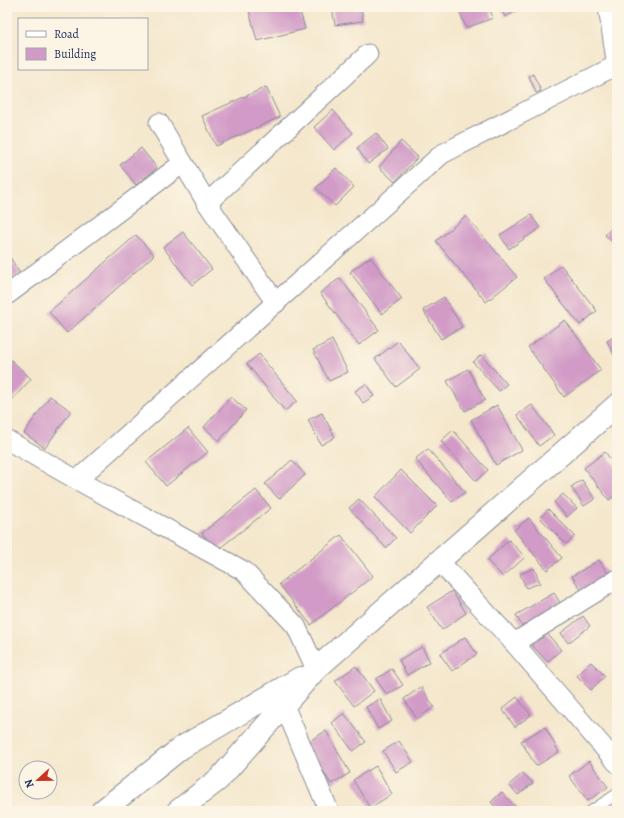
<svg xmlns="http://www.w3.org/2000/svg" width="624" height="818" font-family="Alegreya,serif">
<rect width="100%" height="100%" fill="#fcf5e5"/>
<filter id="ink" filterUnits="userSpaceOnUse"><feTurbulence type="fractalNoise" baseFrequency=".025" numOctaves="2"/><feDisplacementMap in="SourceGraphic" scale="8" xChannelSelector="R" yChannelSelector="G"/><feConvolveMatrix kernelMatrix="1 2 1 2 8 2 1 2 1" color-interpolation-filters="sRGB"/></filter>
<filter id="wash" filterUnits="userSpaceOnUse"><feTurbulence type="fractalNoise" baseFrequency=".012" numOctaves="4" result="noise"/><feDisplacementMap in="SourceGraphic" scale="16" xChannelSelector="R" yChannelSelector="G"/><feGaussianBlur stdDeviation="0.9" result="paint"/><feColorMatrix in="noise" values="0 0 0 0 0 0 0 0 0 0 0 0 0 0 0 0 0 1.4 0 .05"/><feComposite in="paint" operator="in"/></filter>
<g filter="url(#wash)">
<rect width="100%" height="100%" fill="#f4e7cc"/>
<g id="blocks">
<g fill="#d29bc7">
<path d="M 259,7 L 299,7 L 305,29 L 257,41 L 249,10 Z"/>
<path d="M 332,7 L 361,7 L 363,21 L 335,25 Z"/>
<path d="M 458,7 L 489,7 L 493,18 L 466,28 Z"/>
<path d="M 500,7 L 525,7 L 505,17 Z"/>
<path d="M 533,74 L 541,91 L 536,93 L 529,76 Z"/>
<path d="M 266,87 L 280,117 L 216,146 L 202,116 Z"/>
<path d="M 333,110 L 353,133 L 334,150 L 314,127 Z"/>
<path d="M 376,133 L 388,149 L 368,164 L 357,148 Z"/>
<path d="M 401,141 L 418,157 L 395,182 L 379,167 Z"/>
<path d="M 141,148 L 157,168 L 136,185 L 120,165 Z"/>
<path d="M 336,168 L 354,187 L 335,206 L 316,188 Z"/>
<path d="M 531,215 L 540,228 L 509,249 L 500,235 Z"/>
<path d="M 466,216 L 517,277 L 486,302 L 436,241 Z"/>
<path d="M 617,222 L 617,246 L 605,235 Z"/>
<path d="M 183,232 L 212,269 L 192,285 L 163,247 Z"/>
<path d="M 136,235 L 154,255 L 67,333 L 49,312 Z"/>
<path d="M 7,252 L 20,274 L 7,282 Z"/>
<path d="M 370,257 L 402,299 L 382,314 L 350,272 Z"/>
<path d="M 561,265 L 597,311 L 580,325 L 544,279 Z"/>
<path d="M 340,278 L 379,330 L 359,345 L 320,293 Z"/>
<path d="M 444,297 L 462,327 L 441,339 L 423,310 Z"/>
<path d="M 565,320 L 601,370 L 564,397 L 528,347 Z"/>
<path d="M 617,335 L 617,360 L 607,341 Z"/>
<path d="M 332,340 L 348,372 L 329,381 L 313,350 Z"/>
<path d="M 398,341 L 420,369 L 396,387 L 375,359 Z"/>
<path d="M 259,354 L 297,401 L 285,411 L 247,364 Z"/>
<path d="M 481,355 L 507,384 L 499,391 L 473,362 Z"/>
<path d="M 7,356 L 31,379 L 11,401 L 7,397 Z"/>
<path d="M 468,369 L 485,400 L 465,411 L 447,381 Z"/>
<path d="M 366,384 L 374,396 L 363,403 L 355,391 Z"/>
<path d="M 50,396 L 71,411 L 45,448 L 24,433 Z"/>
<path d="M 231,397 L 246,410 L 219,441 L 204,427 Z"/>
<path d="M 497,405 L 522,450 L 496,465 L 471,420 Z"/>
<path d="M 532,405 L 554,435 L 539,446 L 517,415 Z"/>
<path d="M 322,413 L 335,437 L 321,445 L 308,420 Z"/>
<path d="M 188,428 L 208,452 L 166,486 L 146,462 Z"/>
<path d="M 453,430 L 488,470 L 476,481 L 441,441 Z"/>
<path d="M 428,449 L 465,492 L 452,502 L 415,459 Z"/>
<path d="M 605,452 L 617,468 L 617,494 L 609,500 L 584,468 Z"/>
<path d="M 292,460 L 305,475 L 279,499 L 265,484 Z"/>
<path d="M 401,470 L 437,506 L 410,533 L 375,497 Z"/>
<path d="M 582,480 L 595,499 L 584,506 L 571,487 Z"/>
<path d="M 256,490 L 271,508 L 216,551 L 202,533 Z"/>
<path d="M 563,494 L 577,508 L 567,517 L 554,502 Z"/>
<path d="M 359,499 L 396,538 L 386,548 L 349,508 Z"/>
<path d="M 548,509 L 575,536 L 566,544 L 540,518 Z"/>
<path d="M 529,518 L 562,558 L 547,570 L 514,530 Z"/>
<path d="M 341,535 L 373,576 L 311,625 L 279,584 Z"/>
<path d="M 509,540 L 525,557 L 503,577 L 487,560 Z"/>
<path d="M 599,560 L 610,577 L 583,593 L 572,576 Z"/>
<path d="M 534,568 L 540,583 L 526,588 L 520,574 Z"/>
<path d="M 452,591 L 466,613 L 442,630 L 427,607 Z"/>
<path d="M 554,593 L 562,606 L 523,628 L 516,615 Z"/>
<path d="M 583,616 L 590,626 L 568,643 L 561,633 Z"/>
<path d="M 545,631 L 561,650 L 547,662 L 531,644 Z"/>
<path d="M 465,637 L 477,654 L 452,671 L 440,654 Z"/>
<path d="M 422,647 L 430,662 L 407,675 L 399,660 Z"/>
<path d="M 591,662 L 605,676 L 591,690 L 577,676 Z"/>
<path d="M 356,666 L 374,691 L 354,706 L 335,681 Z"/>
<path d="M 392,669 L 403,685 L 387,695 L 376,679 Z"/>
<path d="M 421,687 L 434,707 L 417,719 L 404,699 Z"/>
<path d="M 517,697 L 531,715 L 515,727 L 502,709 Z"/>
<path d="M 380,699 L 392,721 L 378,729 L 366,707 Z"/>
<path d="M 344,713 L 366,742 L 353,751 L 332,723 Z"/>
<path d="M 545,727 L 559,752 L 536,766 L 521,741 Z"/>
<path d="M 326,731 L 350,773 L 331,784 L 306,743 Z"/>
<path d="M 399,741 L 413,762 L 396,772 L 383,751 Z"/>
<path d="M 589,761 L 608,787 L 588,801 L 569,776 Z"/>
<path d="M 376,766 L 392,794 L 370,808 L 353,780 Z"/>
<path d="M 523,773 L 533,783 L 518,795 L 509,785 Z"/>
<path d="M 502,792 L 517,808 L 513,811 L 499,811 L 491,802 Z"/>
</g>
</g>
</g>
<g filter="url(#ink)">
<use href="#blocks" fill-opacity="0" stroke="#888b95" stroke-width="1"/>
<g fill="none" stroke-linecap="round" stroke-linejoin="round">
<g stroke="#888b95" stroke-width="12">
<path id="lane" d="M 591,811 L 617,794"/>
</g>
<g stroke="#888b95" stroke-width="21">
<g id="street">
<path d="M 608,7 L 617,67"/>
<path d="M 159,123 L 207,203 L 276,303"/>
<path d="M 207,203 L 368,54"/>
<path d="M 7,295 L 183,163"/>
<path d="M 7,440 L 77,480 L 244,571 L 296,626 L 316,669"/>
<path d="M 77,480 L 442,154 L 617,65"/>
<path d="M 439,561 L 514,643 L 617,763"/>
<path d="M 514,643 L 617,579"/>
<path d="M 284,705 L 329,811"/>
</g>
</g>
<g stroke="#888b95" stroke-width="24">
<g id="highway">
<path d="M 102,811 L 181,748 L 300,678"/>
<path d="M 178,811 L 219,779 L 316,669 L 617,405"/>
</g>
</g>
<use href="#lane" stroke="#fff" stroke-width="10"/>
<use href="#street" stroke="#fff" stroke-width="19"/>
<use href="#highway" stroke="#fff" stroke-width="22"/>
</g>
</g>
<rect width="624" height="818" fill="none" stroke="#fcf5e5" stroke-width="24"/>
<rect x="18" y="18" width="130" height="52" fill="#fcf5e5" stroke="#a2a6af"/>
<rect x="26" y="31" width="20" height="6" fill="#ffffff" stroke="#a2a6af"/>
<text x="54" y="38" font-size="12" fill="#1b2f5e">Road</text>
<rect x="26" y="48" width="20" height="12" fill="#d29bc7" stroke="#a2a6af"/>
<text x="54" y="58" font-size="12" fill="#1b2f5e">Building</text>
<g transform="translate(38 780) rotate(248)"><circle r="19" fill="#fcf5e5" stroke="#a2a6af"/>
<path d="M0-3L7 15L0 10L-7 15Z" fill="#c8321e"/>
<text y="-6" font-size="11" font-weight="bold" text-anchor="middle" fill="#1b2f5e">N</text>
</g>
</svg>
